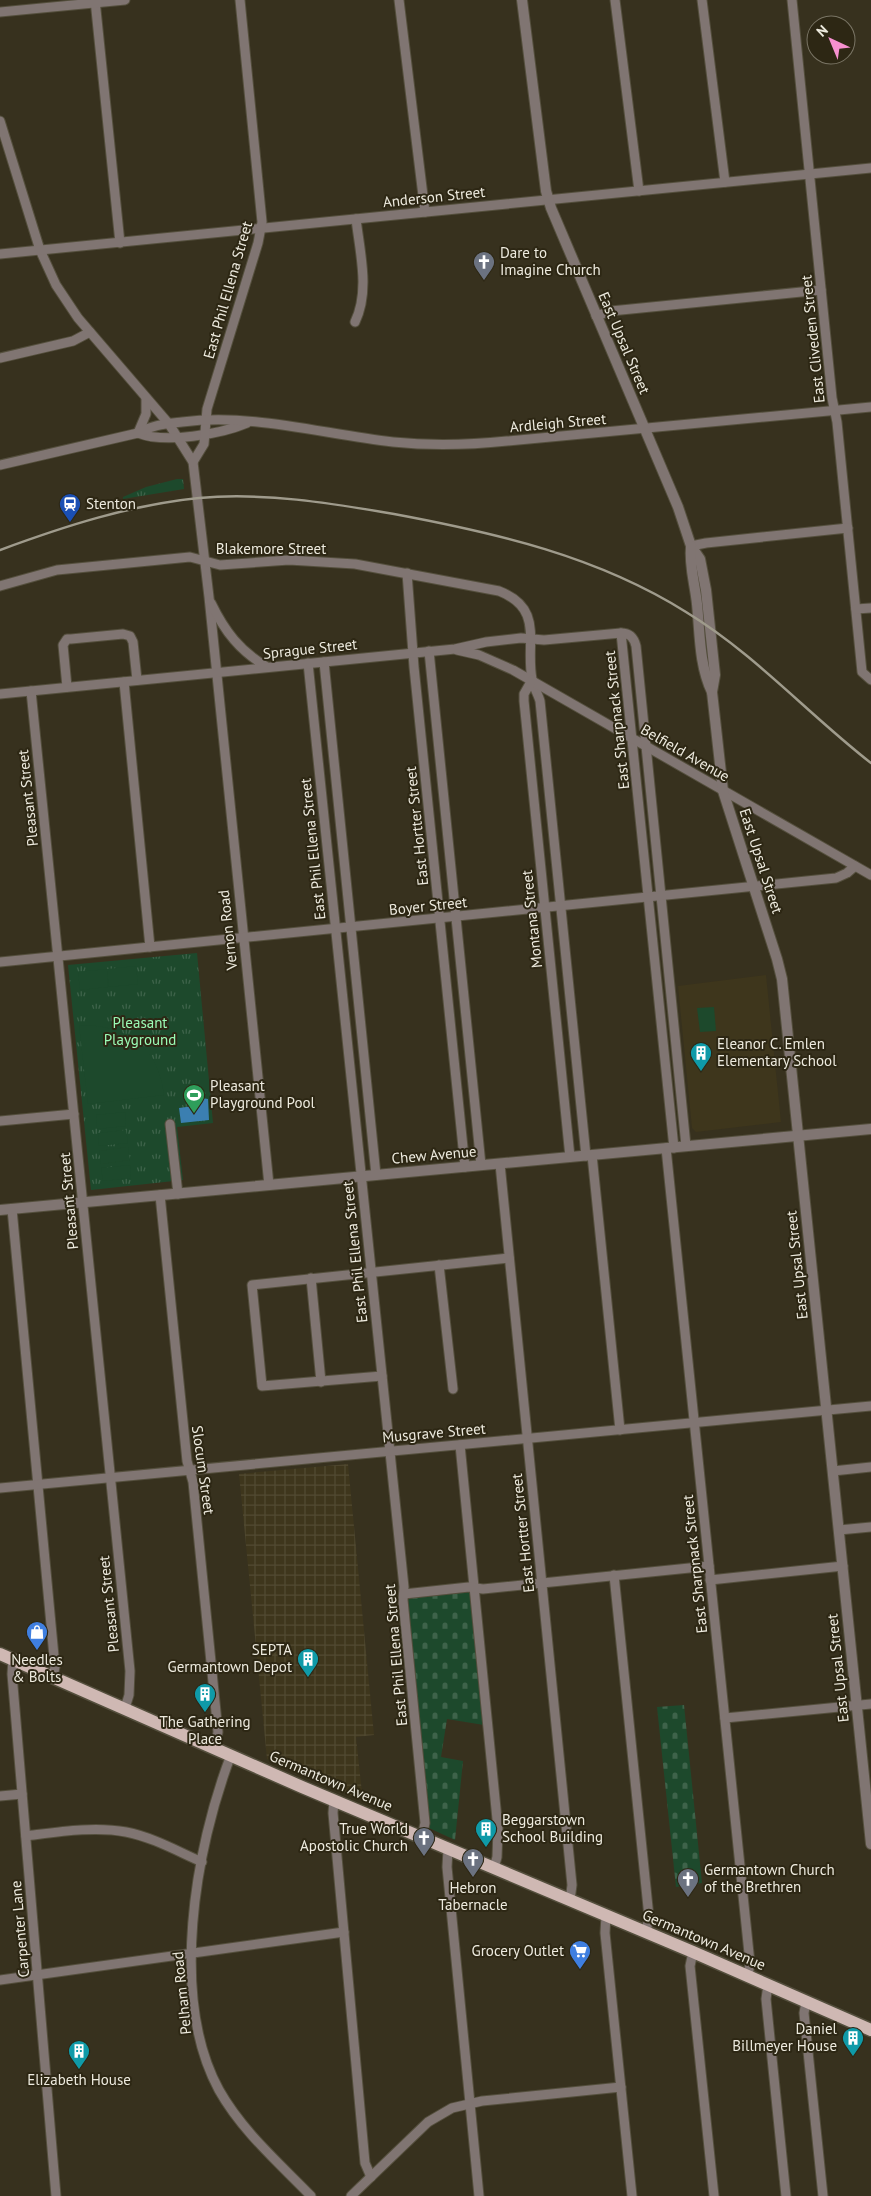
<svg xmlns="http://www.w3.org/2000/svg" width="871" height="2196" font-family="'PT Sans',sans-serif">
<defs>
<pattern id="industrial-grid" width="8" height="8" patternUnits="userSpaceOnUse" patternTransform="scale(1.25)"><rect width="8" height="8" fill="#3e361c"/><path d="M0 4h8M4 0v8" fill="none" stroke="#514a32"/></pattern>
<pattern id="grass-tufts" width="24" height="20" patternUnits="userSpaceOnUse" patternTransform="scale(1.25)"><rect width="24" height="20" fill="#1d492c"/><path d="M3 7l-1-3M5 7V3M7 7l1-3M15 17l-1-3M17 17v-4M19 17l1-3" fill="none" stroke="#3e634a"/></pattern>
<pattern id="cemetery-stones" width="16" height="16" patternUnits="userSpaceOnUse" patternTransform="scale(1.25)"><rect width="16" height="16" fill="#1d492c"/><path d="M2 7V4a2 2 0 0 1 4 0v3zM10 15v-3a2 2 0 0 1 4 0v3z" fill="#3e634a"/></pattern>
</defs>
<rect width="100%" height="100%" fill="#37311e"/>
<path fill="#3e361c" d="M 766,975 L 781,1122 L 696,1132 L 692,1128 L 678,986 Z"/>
<path fill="url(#industrial-grid)" d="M 348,1464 L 374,1735 L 356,1737 L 362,1793 L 360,1799 L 267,1759 L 239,1474 Z"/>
<g fill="url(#grass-tufts)">
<path d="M 177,479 L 183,479 L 184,489 L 123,499 L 123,497 L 146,487 Z"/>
<path d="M 197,953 L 213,1123 L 177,1127 L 183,1180 L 91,1190 L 68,965 Z"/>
</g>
<g fill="url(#cemetery-stones)">
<path d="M 470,1592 L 484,1725 L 447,1719 L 441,1757 L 463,1761 L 455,1840 L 429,1828 L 408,1600 L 410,1598 Z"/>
<path d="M 684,1705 L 702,1883 L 676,1887 L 657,1707 Z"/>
</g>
<g fill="#1d492c">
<path d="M 136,966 L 138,984 L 109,987 L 107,971 L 108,987 L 80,990 L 78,972 Z"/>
<path d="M 714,1007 L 716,1031 L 700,1032 L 697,1008 Z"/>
<path d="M 79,1025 C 127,1025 158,1046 164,1095 L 88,1104 Z"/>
<path d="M 125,1112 L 126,1126 L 97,1129 L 96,1115 Z"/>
<path d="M 126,1130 L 128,1143 L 99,1146 L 98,1133 Z"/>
<path d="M 128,1147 L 130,1160 L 101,1164 L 99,1151 Z"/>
<path d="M 130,1165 L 131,1178 L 103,1181 L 101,1168 Z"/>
</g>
<path fill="#3b7fb1" d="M 196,1097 L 208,1099 L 209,1120 L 181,1123 L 179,1108 L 194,1106 Z"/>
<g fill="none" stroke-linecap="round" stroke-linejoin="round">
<g stroke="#544f3d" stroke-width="11">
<g id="minor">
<path d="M 95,0 L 120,243"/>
<path d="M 399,0 L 425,212"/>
<path d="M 615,0 L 639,191"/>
<path d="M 702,0 L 725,182"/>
<path d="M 792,0 L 832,398 L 837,422 L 862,672 L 871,680"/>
<path d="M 0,12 L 125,0"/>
<path d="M 0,121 L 40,250 L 56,285 L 78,318 L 169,424 L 193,462 L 209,597 L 269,1185"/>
<path d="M 0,254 L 871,168"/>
<path d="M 596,316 L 611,311 L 821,290"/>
<path d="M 355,322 C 370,291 360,253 356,219"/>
<path d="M 0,358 L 73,341 L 90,332"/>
<path d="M 138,433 C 165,444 221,434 247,423"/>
<path d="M 138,433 L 146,414 L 146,398"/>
<path d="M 193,462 L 204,444 L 207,409 L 258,243 L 262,222 L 240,0"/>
<path d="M 0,465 L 138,433 C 152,425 166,424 182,422 C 253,413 322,434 393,442 C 431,446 469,445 507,441 L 871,407"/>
<path d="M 691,546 L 706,543 L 848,528"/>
<path d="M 407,573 L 414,667 L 465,1167"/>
<path d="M 0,586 L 57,570 L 190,557 L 220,565 L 289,560 L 355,564 L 499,591 C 545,609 525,643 532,679 C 533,686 538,694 540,701 L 586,1156"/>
<path d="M 211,603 C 225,632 240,651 267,667"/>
<path d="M 856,609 L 871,608"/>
<path d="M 621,633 L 674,1148"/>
<path d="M 457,650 L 479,655 L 513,670 L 871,875"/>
<path d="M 429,651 L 481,1165"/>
<path d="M 324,662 L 376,1175"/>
<path d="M 308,663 L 404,1587 L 403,1600 L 425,1823 L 422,1837"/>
<path d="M 532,680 L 524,694 L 524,701 L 570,1157"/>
<path d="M 124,682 L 150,947"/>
<path d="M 67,687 L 63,645 L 67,639 L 71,639 L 123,634 L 130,636 L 133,642 L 137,680"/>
<path d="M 31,691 L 130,1671 L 129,1695 L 125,1708"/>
<path d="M 0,694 L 455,649 L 486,642 L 521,638 L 544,640 L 621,633 C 630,633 634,638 636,646 L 686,1146"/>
<path d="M 0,962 L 836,878 L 847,873 L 855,866"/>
<path d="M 0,1121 L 74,1114"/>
<path d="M 170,1124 L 178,1194"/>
<path d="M 666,1148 L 750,1963 L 748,1976"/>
<path d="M 592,1155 L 620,1430"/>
<path d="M 500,1164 L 572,1885 L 570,1900"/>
<path d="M 160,1195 L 187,1461 L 193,1482 L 218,1732 L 215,1748"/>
<path d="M 12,1209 L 55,1667 L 53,1677"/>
<path d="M 439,1265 L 453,1389"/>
<path d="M 311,1278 L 321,1382"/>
<path d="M 382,1376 L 262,1386 L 252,1285 L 509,1258"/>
<path d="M 460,1445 L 498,1829 L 497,1857 L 494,1868"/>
<path d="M 833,1471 L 871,1467"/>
<path d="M 0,1488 L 871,1406"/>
<path d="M 839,1530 L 871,1527"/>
<path d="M 614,1575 L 649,1917 L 646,1932"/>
<path d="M 710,1580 L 843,1566"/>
<path d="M 404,1594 L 469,1587 L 483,1589 L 709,1566"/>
<path d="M 13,1659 L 12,1674 L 56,2196"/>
<path d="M 725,1718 L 871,1704"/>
<path d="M 231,1755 C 195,1849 169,1998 219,2090 C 242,2131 279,2163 311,2196"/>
<path d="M 0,1796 L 22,1794"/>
<path d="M 334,1800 L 333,1813 L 365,2163 L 371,2177"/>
<path d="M 26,1836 C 58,1832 94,1826 126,1832 C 152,1837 177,1851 202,1862"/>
<path d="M 448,1849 L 447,1867 L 479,2196"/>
<path d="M 606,1915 L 605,1933 L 632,2196"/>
<path d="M 693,1952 L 690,1966 L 714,2196"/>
<path d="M 0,1980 L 344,1932"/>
<path d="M 768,1985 L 766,1999 L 786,2196"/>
<path d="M 806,2002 L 804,2013 L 823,2196"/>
<path d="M 351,2196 L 428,2122 L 452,2108 L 482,2101 L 621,2087"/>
</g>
</g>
<g stroke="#544f3d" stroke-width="12">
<g id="tertiary">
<path d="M 522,0 L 546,191 L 551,208 L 678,507 L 691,546 L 700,559 L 706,590 L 715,675 L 712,692 L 723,791 L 777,959 L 782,979 L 871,1844"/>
<path d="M 691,546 C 689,566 695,584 697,604 C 700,633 699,665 712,692"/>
<path d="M 0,1210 L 871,1129"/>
</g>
</g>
<g stroke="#544f3d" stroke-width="15">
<path id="primary" d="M 0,1654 L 302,1787 L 693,1952 L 871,2030"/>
</g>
<use href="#minor" stroke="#807572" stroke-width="9"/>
<use href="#tertiary" stroke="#807572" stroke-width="10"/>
<use href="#primary" stroke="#cfb8b3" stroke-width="12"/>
<path stroke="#9f9b8c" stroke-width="2.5" d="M 0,550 C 65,526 130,505 199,498 C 263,492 330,503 394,514 C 496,533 597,556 686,612 C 755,654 808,714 871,763"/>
</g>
<defs>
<g id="church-pin" transform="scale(1.125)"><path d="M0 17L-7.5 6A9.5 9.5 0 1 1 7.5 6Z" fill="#6b7280" stroke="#2d2714"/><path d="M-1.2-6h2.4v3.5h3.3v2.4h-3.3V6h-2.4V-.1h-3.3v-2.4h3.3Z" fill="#fff"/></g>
<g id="station-pin" transform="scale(1.125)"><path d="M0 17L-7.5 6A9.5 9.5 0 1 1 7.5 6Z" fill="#1a4fb4" stroke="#2d2714"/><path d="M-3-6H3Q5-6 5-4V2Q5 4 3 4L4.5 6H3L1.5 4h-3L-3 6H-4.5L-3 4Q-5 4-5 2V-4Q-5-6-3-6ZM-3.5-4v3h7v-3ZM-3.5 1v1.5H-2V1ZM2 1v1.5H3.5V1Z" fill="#fff"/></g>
<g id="building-pin" transform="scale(1.125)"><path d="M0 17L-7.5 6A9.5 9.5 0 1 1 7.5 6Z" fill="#0f9aa8" stroke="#2d2714"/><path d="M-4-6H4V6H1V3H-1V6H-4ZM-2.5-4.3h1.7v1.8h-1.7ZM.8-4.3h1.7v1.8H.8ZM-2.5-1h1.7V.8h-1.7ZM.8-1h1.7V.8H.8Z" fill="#fff"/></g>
<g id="stadium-pin" transform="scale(1.125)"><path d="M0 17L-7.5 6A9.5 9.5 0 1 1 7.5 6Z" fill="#2e9e5b" stroke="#2d2714"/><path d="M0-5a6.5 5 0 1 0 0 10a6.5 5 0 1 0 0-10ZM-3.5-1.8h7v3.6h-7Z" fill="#fff"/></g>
<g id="shop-pin" transform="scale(1.125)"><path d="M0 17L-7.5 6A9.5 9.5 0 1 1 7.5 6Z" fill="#3f7fe0" stroke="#2d2714"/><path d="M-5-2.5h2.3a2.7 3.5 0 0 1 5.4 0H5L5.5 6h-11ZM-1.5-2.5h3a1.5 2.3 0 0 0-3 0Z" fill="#fff"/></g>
<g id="supermarket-pin" transform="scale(1.125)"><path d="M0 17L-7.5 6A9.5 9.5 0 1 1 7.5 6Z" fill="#3f7fe0" stroke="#2d2714"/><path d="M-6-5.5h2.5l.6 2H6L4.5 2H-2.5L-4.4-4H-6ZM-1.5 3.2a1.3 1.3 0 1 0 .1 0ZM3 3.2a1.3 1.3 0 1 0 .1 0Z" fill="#fff"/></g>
</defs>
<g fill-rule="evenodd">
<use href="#church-pin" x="484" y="262"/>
<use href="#station-pin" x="70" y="504"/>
<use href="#building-pin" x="701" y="1053"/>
<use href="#stadium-pin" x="194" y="1095"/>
<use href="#shop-pin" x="37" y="1632"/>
<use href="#building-pin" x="308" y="1659"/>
<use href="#building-pin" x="205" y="1694"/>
<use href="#building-pin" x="486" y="1829"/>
<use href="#church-pin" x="424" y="1838"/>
<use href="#church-pin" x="473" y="1859"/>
<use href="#church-pin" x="688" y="1879"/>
<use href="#supermarket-pin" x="580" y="1951"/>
<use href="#building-pin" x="853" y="2038"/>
<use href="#building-pin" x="79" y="2051"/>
</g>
<g text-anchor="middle" stroke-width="4" stroke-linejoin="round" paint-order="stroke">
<g font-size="15" fill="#edeade" stroke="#2d2714">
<text transform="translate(434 197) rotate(-6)" y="5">Anderson Street</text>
<text transform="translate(228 290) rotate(-74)" y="5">East Phil Ellena Street</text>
<text transform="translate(813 339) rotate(-96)" y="5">East Cliveden Street</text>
<text transform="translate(624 343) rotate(67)" y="5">East Upsal Street</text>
<text transform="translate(558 423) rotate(-5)" y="5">Ardleigh Street</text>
<text x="271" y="554">Blakemore Street</text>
<text transform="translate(310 649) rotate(-6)" y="5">Sprague Street</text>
<text transform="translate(617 720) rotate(-96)" y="5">East Sharpnack Street</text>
<text transform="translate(685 753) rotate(30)" y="5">Belfield Avenue</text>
<text transform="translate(28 798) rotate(-96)" y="5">Pleasant Street</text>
<text transform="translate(417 826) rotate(-96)" y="5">East Hortter Street</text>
<text transform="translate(313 849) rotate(-96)" y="5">East Phil Ellena Street</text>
<text transform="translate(761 861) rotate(72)" y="5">East Upsal Street</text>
<text transform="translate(428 906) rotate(-6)" y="5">Boyer Street</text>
<text transform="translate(532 919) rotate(-96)" y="5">Montana Street</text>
<text transform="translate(228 930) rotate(-96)" y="5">Vernon Road</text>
<text transform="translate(434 1155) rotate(-5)" y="5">Chew Avenue</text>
<text transform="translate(69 1201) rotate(-95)" y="5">Pleasant Street</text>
<text transform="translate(355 1252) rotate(-96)" y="5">East Phil Ellena Street</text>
<text transform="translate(797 1265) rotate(-96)" y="5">East Upsal Street</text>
<text transform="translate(434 1433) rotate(-5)" y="5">Musgrave Street</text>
<text transform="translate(203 1470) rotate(82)" y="5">Slocum Street</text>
<text transform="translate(523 1533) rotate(-96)" y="5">East Hortter Street</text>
<text transform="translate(695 1564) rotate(-96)" y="5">East Sharpnack Street</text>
<text transform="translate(109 1604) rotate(-96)" y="5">Pleasant Street</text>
<text transform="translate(396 1655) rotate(-95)" y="5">East Phil Ellena Street</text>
<text transform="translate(838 1668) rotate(-96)" y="5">East Upsal Street</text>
<text transform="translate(331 1781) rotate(23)" y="5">Germantown Avenue</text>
<text transform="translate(20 1929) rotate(-95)" y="5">Carpenter Lane</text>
<text transform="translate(704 1940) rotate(23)" y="5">Germantown Avenue</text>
<text transform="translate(182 1993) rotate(-96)" y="5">Pelham Road</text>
</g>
<g font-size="15" fill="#edeade" stroke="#2d2714" text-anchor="start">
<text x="500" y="258">Dare to<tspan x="500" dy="17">Imagine Church</tspan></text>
<text x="86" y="509">Stenton</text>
<text x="717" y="1049">Eleanor C. Emlen<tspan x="717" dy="17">Elementary School</tspan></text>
<text x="210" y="1091">Pleasant<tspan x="210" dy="17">Playground Pool</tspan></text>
<text x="292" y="1655" text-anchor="end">SEPTA<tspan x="292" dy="17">Germantown Depot</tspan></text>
<text x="37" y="1665" text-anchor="middle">Needles<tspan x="37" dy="17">&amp; Bolts</tspan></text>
<text x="205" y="1727" text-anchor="middle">The Gathering<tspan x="205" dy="17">Place</tspan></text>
<text x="502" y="1825">Beggarstown<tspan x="502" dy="17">School Building</tspan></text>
<text x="408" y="1834" text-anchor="end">True World<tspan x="408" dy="17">Apostolic Church</tspan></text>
<text x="704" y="1875">Germantown Church<tspan x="704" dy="17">of the Brethren</tspan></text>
<text x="473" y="1893" text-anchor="middle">Hebron<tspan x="473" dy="17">Tabernacle</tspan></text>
<text x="564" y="1956" text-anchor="end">Grocery Outlet</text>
<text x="837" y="2034" text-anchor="end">Daniel<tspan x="837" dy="17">Billmeyer House</tspan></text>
<text x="79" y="2085" text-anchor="middle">Elizabeth House</text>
</g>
<g font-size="15" fill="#9bfcb6" stroke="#2d2714">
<text x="140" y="1028">Pleasant<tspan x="140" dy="17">Playground</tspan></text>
</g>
</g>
<g transform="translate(831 40) rotate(316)"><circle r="24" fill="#2d2714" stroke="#7a7565"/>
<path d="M0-4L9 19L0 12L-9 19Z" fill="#f690d0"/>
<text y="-8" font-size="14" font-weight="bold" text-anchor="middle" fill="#edeade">N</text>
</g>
</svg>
